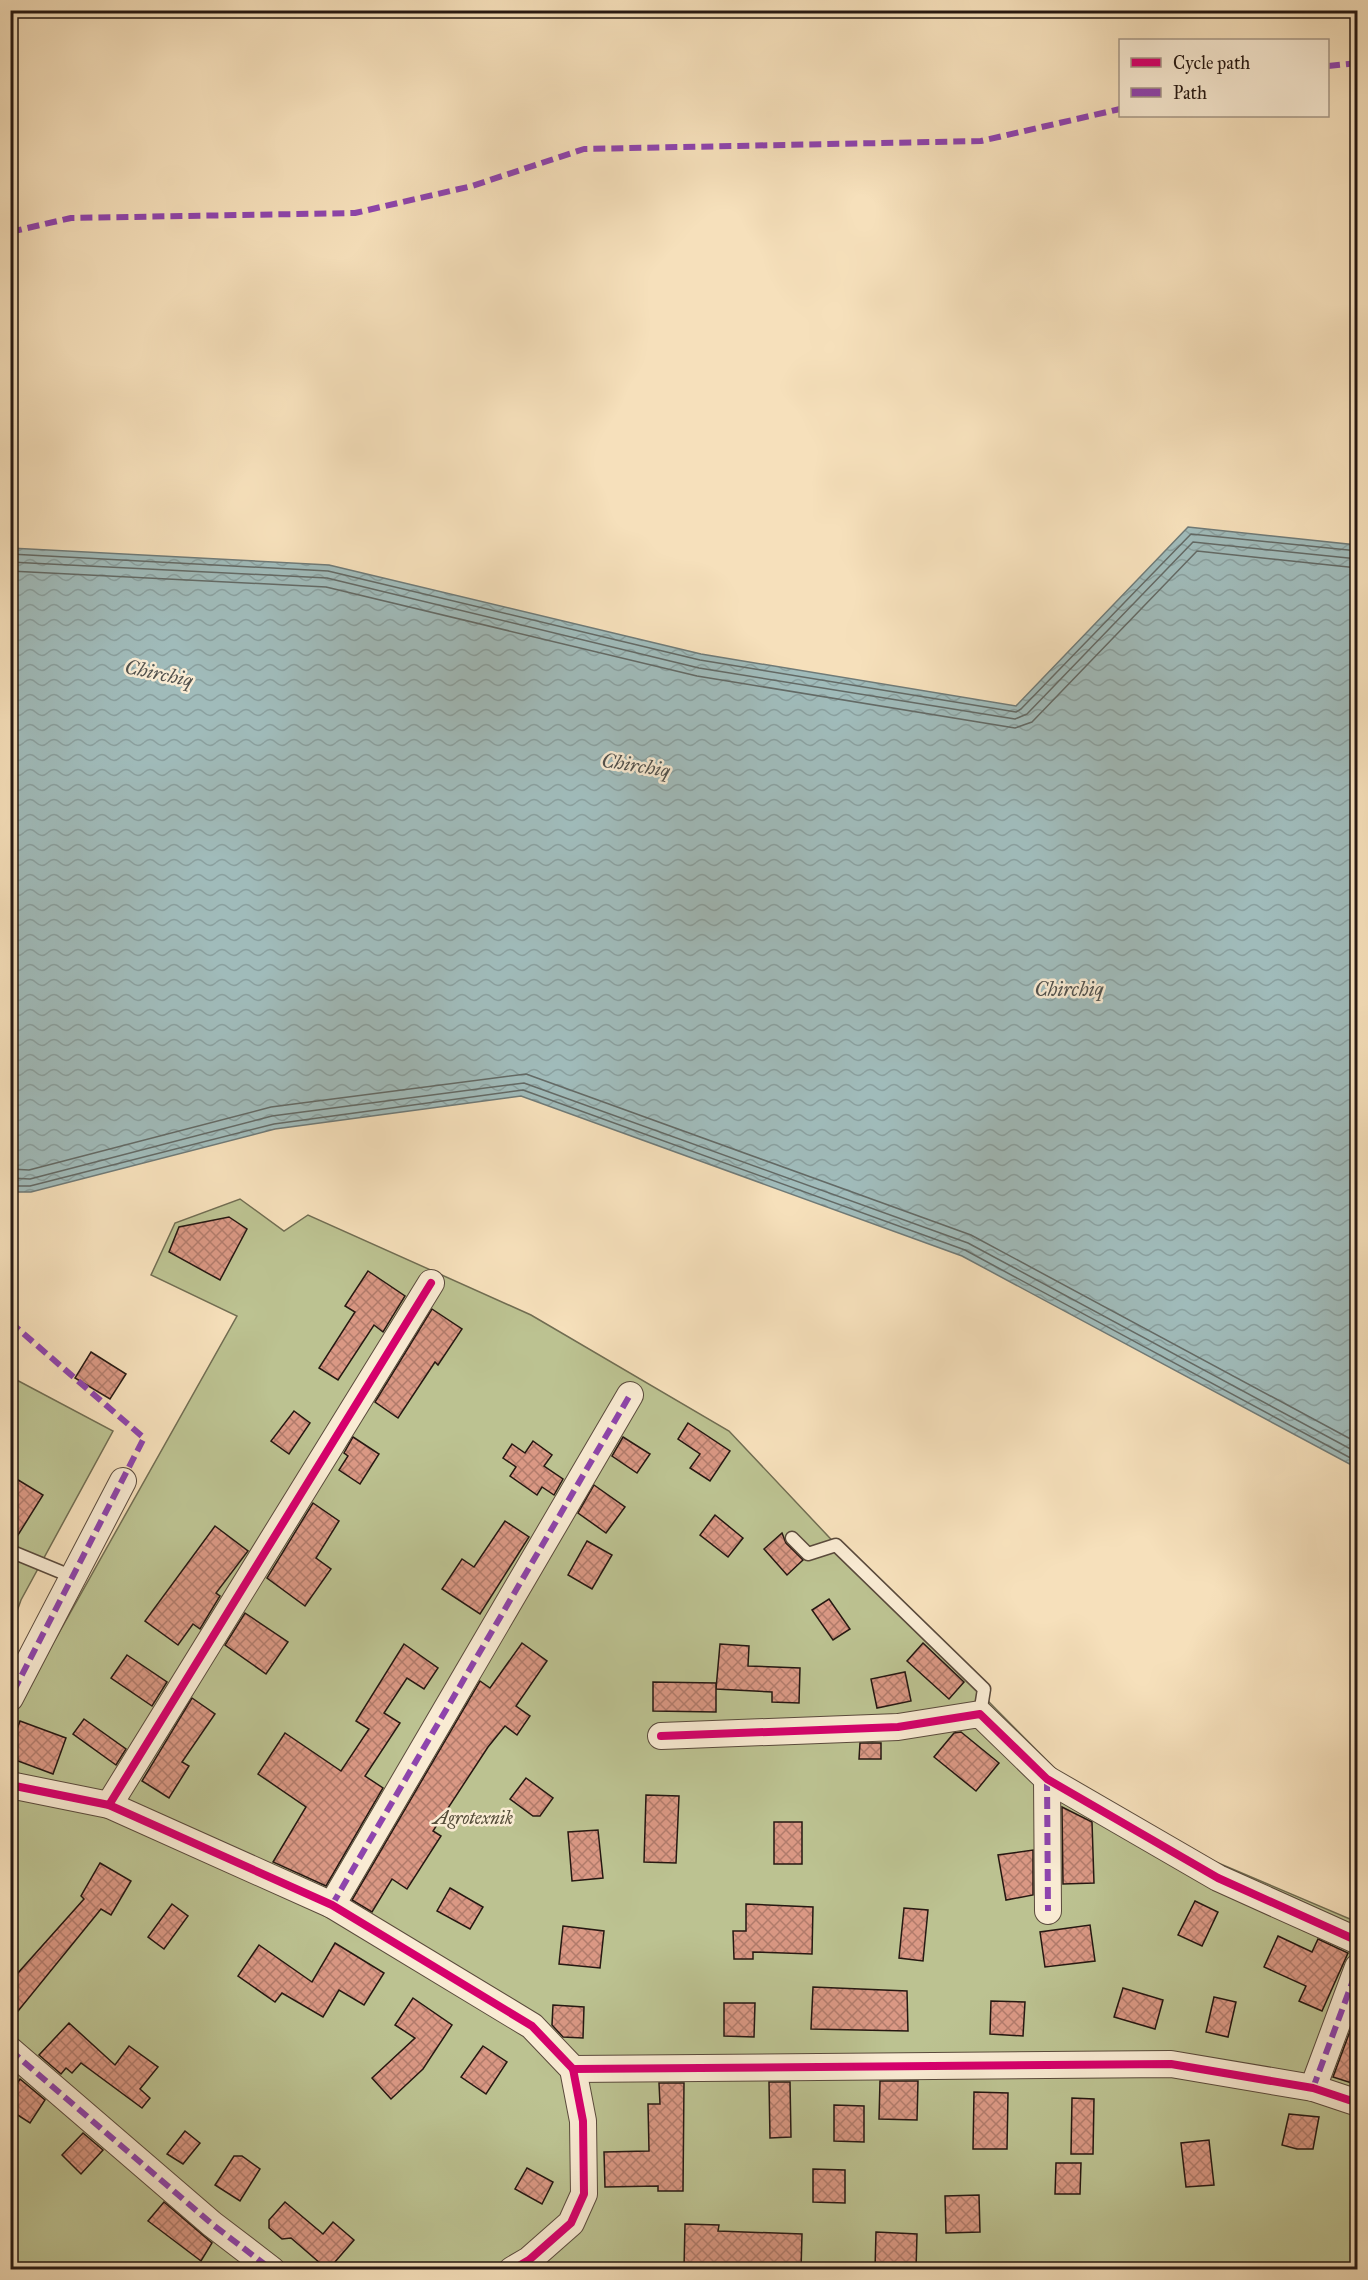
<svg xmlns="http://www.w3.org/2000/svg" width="1368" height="2280" font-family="'IM FELL Great Primer',serif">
<defs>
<pattern id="water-waves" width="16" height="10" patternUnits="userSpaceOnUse" patternTransform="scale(1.5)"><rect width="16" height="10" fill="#a0bbba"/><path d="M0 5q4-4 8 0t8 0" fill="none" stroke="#8aa09f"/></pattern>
<pattern id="building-cross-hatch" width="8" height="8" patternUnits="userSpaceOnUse" patternTransform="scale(1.5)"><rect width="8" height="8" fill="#da9884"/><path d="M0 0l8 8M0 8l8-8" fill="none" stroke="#b17b6b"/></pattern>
</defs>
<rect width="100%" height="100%" fill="#f6e0bb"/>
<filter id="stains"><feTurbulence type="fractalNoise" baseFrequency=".00333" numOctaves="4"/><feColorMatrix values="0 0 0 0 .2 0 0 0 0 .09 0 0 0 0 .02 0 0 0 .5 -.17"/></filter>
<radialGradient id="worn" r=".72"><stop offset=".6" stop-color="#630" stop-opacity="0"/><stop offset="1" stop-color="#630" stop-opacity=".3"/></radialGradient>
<g fill="#bcc291" stroke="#716d52" stroke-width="1.5">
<path d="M 240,1199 L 284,1231 L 308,1215 L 531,1315 L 729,1431 L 892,1604 L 1098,1812 L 1357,1922 L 1357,2269 L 11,2269 L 10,1720 L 237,1316 L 151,1275 L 175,1223 Z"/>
<path d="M 11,1377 L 113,1431 L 21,1600 L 11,1628 Z"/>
</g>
<path fill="url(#water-waves)" stroke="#6f7a77" stroke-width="1.5" d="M 1188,527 L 1357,545 L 1357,1468 L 962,1256 L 521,1096 L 275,1129 L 31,1192 L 11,1192 L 11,548 L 329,565 L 701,654 L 1016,706 Z"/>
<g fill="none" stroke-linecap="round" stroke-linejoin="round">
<g stroke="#636a66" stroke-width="1.5">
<path d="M 10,554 L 328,571 L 700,660 L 1016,712 L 1021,709 L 1191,534 L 1358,551"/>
<path d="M 10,562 L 327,578 L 699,668 L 1015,719 L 1027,714 L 1193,542 L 1358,559"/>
<path d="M 10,571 L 326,587 L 697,676 L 1015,728 L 1032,722 L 1197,551 L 1358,568"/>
<path d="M 10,1169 L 29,1170 L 271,1107 L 526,1074 L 971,1235 L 1358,1443"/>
<path d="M 10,1178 L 30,1179 L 272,1116 L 524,1083 L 968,1243 L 1358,1453"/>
<path d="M 10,1186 L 30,1186 L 274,1124 L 523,1090 L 965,1250 L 1358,1462"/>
</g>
</g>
<g fill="url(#building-cross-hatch)" stroke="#261812" stroke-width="1.5">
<path d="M 229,1217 L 247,1229 L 220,1280 L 169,1252 L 179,1227 Z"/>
<path d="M 368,1271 L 405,1296 L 383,1332 L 374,1325 L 338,1380 L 319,1368 L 355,1312 L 345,1306 Z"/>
<path d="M 432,1309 L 462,1329 L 438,1365 L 435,1362 L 398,1418 L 375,1402 Z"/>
<path d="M 91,1352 L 126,1374 L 110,1399 L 75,1378 Z"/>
<path d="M 294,1411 L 310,1423 L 289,1454 L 271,1441 Z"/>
<path d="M 688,1423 L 730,1451 L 710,1481 L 690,1468 L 700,1454 L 678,1439 Z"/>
<path d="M 353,1437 L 379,1454 L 360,1484 L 339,1470 L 348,1456 L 344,1453 Z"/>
<path d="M 623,1437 L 650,1454 L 637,1473 L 612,1456 Z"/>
<path d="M 533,1441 L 552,1455 L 544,1466 L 563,1479 L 554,1495 L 542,1487 L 537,1495 L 510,1476 L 516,1467 L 503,1458 L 512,1444 L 525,1453 Z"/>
<path d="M 10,1475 L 43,1495 L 13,1543 L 10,1543 Z"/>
<path d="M 594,1485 L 625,1507 L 606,1533 L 578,1513 Z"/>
<path d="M 313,1503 L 339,1521 L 316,1558 L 331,1569 L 305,1606 L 267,1578 Z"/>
<path d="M 715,1515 L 743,1538 L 728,1557 L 700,1535 Z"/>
<path d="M 505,1521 L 529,1537 L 480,1614 L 442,1589 L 462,1559 L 474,1567 Z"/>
<path d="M 215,1526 L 248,1551 L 216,1593 L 220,1596 L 200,1629 L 193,1624 L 178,1645 L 145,1621 Z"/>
<path d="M 782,1533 L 786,1543 L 803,1560 L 787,1575 L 764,1549 Z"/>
<path d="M 587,1541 L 612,1555 L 592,1589 L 568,1575 Z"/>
<path d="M 829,1599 L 850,1629 L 833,1640 L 812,1610 Z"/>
<path d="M 245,1613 L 288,1642 L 266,1674 L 225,1645 Z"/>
<path d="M 522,1643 L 547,1661 L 516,1706 L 530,1716 L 517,1735 L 505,1726 L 488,1747 L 433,1831 L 441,1836 L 407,1889 L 392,1879 L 372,1912 L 352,1900 L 480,1681 L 490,1688 Z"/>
<path d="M 923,1643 L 964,1682 L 949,1699 L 907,1661 Z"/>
<path d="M 404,1644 L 438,1668 L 424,1689 L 407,1678 L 384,1713 L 400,1723 L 365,1776 L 383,1788 L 326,1886 L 273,1862 L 306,1807 L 258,1774 L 285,1733 L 341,1771 L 369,1729 L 356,1721 Z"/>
<path d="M 720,1644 L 749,1646 L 748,1666 L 800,1668 L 799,1703 L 772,1702 L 772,1692 L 716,1689 Z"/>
<path d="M 127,1655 L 167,1682 L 152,1706 L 111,1678 Z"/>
<path d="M 905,1672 L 911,1701 L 877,1708 L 871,1679 Z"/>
<path d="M 653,1682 L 716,1683 L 716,1712 L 653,1711 Z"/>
<path d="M 192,1698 L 215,1714 L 182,1762 L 189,1766 L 169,1798 L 142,1781 Z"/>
<path d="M 84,1719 L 126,1749 L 116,1765 L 73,1734 Z"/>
<path d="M 20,1721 L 66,1738 L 53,1774 L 10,1758 L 10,1748 Z"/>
<path d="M 961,1732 L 999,1763 L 976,1791 L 934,1757 L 954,1733 Z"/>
<path d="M 860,1743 L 881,1743 L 881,1759 L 859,1759 Z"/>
<path d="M 526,1778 L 553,1798 L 540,1816 L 533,1816 L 510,1799 Z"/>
<path d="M 646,1795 L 679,1796 L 676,1863 L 644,1862 Z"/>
<path d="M 1062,1807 L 1092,1822 L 1094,1883 L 1063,1884 Z"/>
<rect x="774" y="1822" width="28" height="42"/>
<path d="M 598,1830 L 603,1878 L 572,1881 L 568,1832 Z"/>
<path d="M 1033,1850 L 1033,1895 L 1006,1900 L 998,1855 Z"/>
<path d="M 100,1863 L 131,1881 L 111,1915 L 101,1909 L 10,2021 L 10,1976 L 17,1974 L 84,1899 L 81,1896 Z"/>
<path d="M 450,1888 L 483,1907 L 470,1929 L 437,1911 Z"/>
<path d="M 1195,1901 L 1218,1912 L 1202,1946 L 1178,1935 Z"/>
<path d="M 172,1904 L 188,1916 L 164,1949 L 148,1937 Z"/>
<path d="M 746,1904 L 813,1907 L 812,1954 L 753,1952 L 753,1959 L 734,1959 L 733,1931 L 746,1931 Z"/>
<path d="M 904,1908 L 928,1910 L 923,1961 L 899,1958 Z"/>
<path d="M 1090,1925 L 1095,1961 L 1045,1967 L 1040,1932 Z"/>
<path d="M 563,1926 L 604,1931 L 600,1968 L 559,1964 Z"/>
<path d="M 1278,1936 L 1312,1952 L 1318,1939 L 1348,1953 L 1322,2011 L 1299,2001 L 1306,1986 L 1264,1967 Z"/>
<path d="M 335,1943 L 384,1973 L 364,2005 L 339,1990 L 323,2017 L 282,1993 L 275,2002 L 238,1976 L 259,1945 L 312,1982 Z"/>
<path d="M 813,1987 L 907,1991 L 908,2031 L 811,2029 Z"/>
<path d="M 1123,1988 L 1163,2000 L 1155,2029 L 1114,2017 Z"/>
<path d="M 1214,1997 L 1236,2002 L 1228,2037 L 1206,2032 Z"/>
<path d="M 413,1998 L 452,2025 L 423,2069 L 391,2099 L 372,2078 L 415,2038 L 395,2025 Z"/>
<path d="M 991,2001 L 1025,2002 L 1023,2036 L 990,2034 Z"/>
<path d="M 724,2003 L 755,2003 L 754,2037 L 724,2036 Z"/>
<path d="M 553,2005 L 584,2007 L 583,2038 L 563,2037 L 552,2025 Z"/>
<path d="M 1356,2015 L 1358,2016 L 1358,2085 L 1333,2077 Z"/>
<path d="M 69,2023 L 115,2065 L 129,2046 L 158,2067 L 140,2089 L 150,2098 L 142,2108 L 81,2063 L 72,2073 L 66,2068 L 61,2074 L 39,2055 Z"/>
<path d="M 483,2046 L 507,2062 L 486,2094 L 461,2077 Z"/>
<path d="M 20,2079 L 45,2100 L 30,2123 L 10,2110 L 10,2094 Z"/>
<path d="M 880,2081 L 918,2081 L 917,2120 L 879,2119 Z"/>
<path d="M 769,2082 L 790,2082 L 791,2137 L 770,2138 Z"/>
<path d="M 659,2083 L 684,2083 L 683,2191 L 658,2191 L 658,2186 L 605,2187 L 604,2152 L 649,2151 L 648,2104 L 660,2104 Z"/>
<path d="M 974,2092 L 1008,2093 L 1007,2149 L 973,2149 Z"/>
<path d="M 1072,2098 L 1094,2099 L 1093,2154 L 1071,2154 Z"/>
<path d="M 834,2105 L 864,2106 L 864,2142 L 834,2141 Z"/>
<path d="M 1289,2114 L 1319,2117 L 1313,2149 L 1297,2149 L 1282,2145 Z"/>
<path d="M 185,2131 L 200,2143 L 183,2164 L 167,2154 Z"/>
<path d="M 83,2133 L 103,2150 L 81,2174 L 62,2155 Z"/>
<path d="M 1209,2140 L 1214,2185 L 1186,2187 L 1181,2143 Z"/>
<path d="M 234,2156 L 242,2156 L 260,2169 L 240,2201 L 215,2185 Z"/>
<path d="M 1056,2163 L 1081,2163 L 1080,2194 L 1055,2194 Z"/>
<path d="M 527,2168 L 553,2182 L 542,2204 L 515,2189 Z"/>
<path d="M 813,2169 L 845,2170 L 845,2203 L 813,2202 Z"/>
<path d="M 979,2195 L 980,2232 L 946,2233 L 945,2196 Z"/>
<path d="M 164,2202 L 212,2243 L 201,2261 L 148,2221 Z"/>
<path d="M 285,2202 L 323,2234 L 333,2222 L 354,2240 L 328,2270 L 291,2238 L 282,2239 L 269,2228 L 269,2220 Z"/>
<path d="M 685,2224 L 719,2225 L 718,2231 L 802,2234 L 801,2270 L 684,2268 Z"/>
<path d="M 876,2232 L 917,2234 L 916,2270 L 875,2269 Z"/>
</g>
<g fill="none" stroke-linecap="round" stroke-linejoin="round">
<g stroke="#5a4a3c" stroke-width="15">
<g id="lane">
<path d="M 792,1538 L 808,1554 L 836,1545 L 984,1689 L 980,1714"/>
<path d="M 10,1551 L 73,1577"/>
</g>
</g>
<g stroke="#5a4a3c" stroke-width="28">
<g id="street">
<path d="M 10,1698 L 123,1481"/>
<path d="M 661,1736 L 898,1727 L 980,1714 L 1047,1779 L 1218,1878 L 1358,1941"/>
<path d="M 1047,1779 L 1048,1911"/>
<path d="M 10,1785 L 109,1805 L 332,1905 L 532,2026 L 573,2069 L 583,2121 L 584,2194 L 571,2223 L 529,2260 L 512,2270"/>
<path d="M 109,1805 L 431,1283"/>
<path d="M 332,1905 L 630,1395"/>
<path d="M 10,2050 L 212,2224 L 272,2270"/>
<path d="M 573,2069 L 1171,2064 L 1313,2088 L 1358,2103"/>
<path d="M 1313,2088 L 1358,1967"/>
</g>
</g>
<use href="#lane" stroke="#f9ebd3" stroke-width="12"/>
<use href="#street" stroke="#f9ebd3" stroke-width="26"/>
<g stroke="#8e44ad" stroke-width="6" stroke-dasharray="12 6" stroke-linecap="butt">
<path d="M 1328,66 L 1358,63"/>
<path d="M 10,232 L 71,218 L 355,213 L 472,186 L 584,149 L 981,141 L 1120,109"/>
<path d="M 10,1322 L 144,1438 L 10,1698"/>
<path d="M 1047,1779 L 1048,1911"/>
<path d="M 332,1905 L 630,1395"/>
<path d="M 10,2050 L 212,2224 L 272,2270"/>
<path d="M 1313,2088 L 1358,1967"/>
</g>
<g stroke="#f9ebd3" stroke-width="11">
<g id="cycleway">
<path d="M 661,1736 L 898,1727 L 980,1714 L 1047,1779 L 1218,1878 L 1358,1941"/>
<path d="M 10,1785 L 109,1805 L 332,1905 L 532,2026 L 573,2069 L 583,2121 L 584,2194 L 571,2223 L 529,2260 L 512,2270"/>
<path d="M 109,1805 L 431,1283"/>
<path d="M 573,2069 L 1171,2064 L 1313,2088 L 1358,2103"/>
</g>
</g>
<use href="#cycleway" stroke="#d6006c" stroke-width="8"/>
</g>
<g text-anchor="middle" stroke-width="5" stroke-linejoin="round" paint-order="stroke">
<g font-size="18" font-style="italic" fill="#534b38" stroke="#f9ebd3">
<text x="473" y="1824">Agrotexnik</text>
</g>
<g font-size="20" font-style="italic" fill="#51514d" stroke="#f9ebd3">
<text transform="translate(159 673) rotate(12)" y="7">Chirchiq</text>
<text transform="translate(636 765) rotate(9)" y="7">Chirchiq</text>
<text x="1069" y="996">Chirchiq</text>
</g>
</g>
<rect width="1368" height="2280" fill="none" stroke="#f6e0bb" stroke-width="36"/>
<rect x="12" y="12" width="1344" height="2256" fill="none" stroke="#261812" stroke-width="3"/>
<rect x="18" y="18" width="1332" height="2244" fill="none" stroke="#261812" stroke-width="1.5"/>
<rect x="1119" y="39" width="210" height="78" fill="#f9ebd3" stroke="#a59786" stroke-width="1.5"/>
<rect x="1131" y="58" width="30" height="9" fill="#d6006c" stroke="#a59786" stroke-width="1.5"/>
<text x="1173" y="69" font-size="18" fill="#261812">Cycle path</text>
<rect x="1131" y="88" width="30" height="9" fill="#8e44ad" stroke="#a59786" stroke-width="1.5"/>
<text x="1173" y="99" font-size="18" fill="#261812">Path</text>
<rect width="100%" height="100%" filter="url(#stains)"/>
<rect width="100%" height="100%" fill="url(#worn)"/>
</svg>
